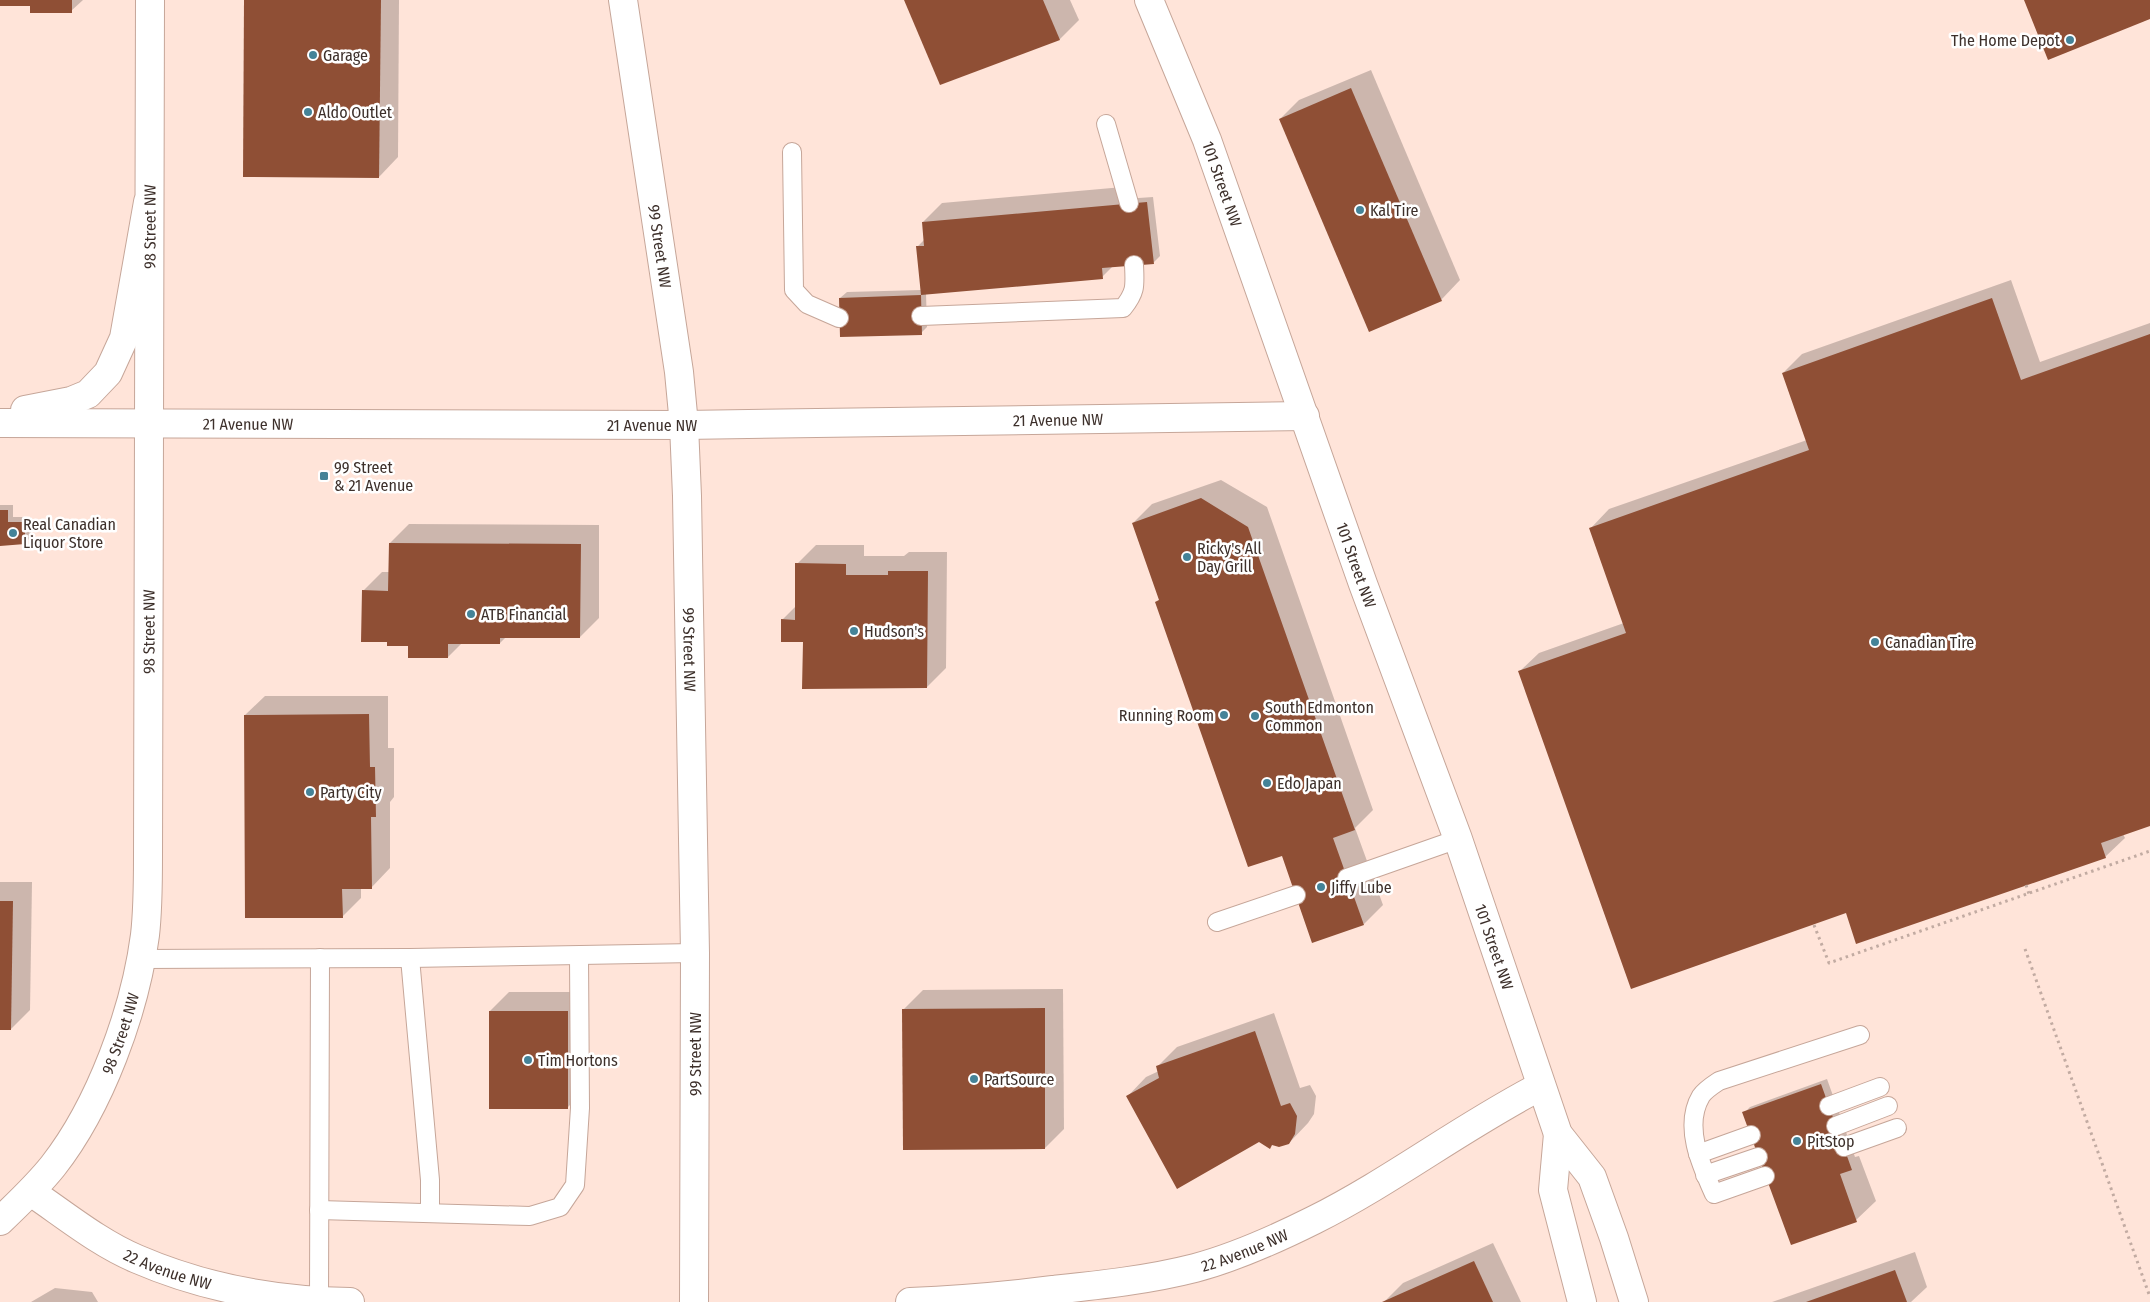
<svg xmlns="http://www.w3.org/2000/svg" width="2150" height="1302" font-family="'Fira Sans Condensed',sans-serif">
<rect width="100%" height="100%" fill="#ffe4d9"/>
<g fill="#0003">
<path d="M 0,0 L 83,0 L 71,11 L 32,5 L 0,5 Z"/>
<path d="M 246,0 L 399,0 L 398,157 L 379,177 Z"/>
<path d="M 906,0 L 1070,0 L 1079,20 L 1060,39 L 941,83 Z"/>
<path d="M 1371,70 L 1460,280 L 1441,300 L 1280,119 L 1299,100 Z"/>
<path d="M 1123,187 L 1124,199 L 1153,197 L 1160,256 L 1154,262 L 1113,266 L 1102,277 L 926,293 L 927,327 L 921,333 L 840,298 L 847,292 L 921,290 L 917,247 L 924,240 L 923,222 L 942,203 Z"/>
<path d="M 2011,280 L 2040,362 L 2150,323 L 2150,825 L 2123,834 L 2125,838 L 2105,857 L 1846,912 L 1519,672 L 1539,653 L 1624,623 L 1590,529 L 1609,509 L 1807,440 L 1783,373 L 1802,354 Z"/>
<path d="M 1221,480 L 1267,507 L 1373,810 L 1355,828 L 1383,905 L 1364,924 L 1282,854 L 1156,603 L 1160,599 L 1133,523 L 1152,504 Z"/>
<path d="M 0,505 L 13,505 L 13,517 L 31,517 L 31,537 L 25,543 L 0,545 Z"/>
<path d="M 409,524 L 599,525 L 599,618 L 580,637 L 506,637 L 500,643 L 462,643 L 448,657 L 409,644 L 363,591 L 382,572 L 390,572 L 390,543 Z"/>
<path d="M 816,545 L 864,545 L 864,556 L 904,556 L 909,552 L 947,552 L 946,668 L 927,687 L 804,641 L 782,620 L 796,606 L 797,564 Z"/>
<path d="M 265,696 L 388,696 L 388,748 L 394,748 L 394,797 L 390,802 L 390,868 L 371,888 L 361,888 L 361,898 L 342,917 L 245,715 Z"/>
<path d="M 0,882 L 32,882 L 30,1010 L 11,1029 L 0,1029 Z"/>
<path d="M 1063,989 L 1064,1129 L 1045,1148 L 904,1009 L 923,990 Z"/>
<path d="M 509,992 L 587,992 L 587,1088 L 567,1108 L 490,1011 Z"/>
<path d="M 1274,1013 L 1300,1088 L 1310,1085 L 1316,1096 L 1314,1114 L 1308,1123 L 1289,1143 L 1259,1141 L 1127,1097 L 1146,1077 L 1159,1071 L 1158,1066 L 1177,1047 Z"/>
<path d="M 1827,1079 L 1855,1157 L 1859,1156 L 1876,1201 L 1856,1220 L 1744,1113 L 1750,1107 Z"/>
<path d="M 1493,1243 L 1521,1302 L 1384,1302 L 1403,1283 Z"/>
<path d="M 1915,1252 L 1927,1287 L 1911,1302 L 1772,1302 Z"/>
<path d="M 55,1288 L 92,1292 L 98,1302 L 31,1302 Z"/>
</g>
<g fill="#8f4f35">
<path d="M 0,0 L 72,0 L 72,13 L 30,13 L 30,6 L 0,6 Z"/>
<path d="M 244,0 L 381,0 L 379,178 L 243,177 Z"/>
<path d="M 904,0 L 1043,0 L 1060,40 L 940,85 Z"/>
<path d="M 2024,0 L 2150,0 L 2150,19 L 2048,60 Z"/>
<path d="M 1351,88 L 1442,301 L 1369,332 L 1279,119 Z"/>
<path d="M 1147,202 L 1154,264 L 1102,268 L 1103,279 L 921,295 L 922,335 L 840,337 L 839,298 L 921,295 L 916,246 L 924,246 L 922,222 Z"/>
<path d="M 1992,298 L 2021,380 L 2150,334 L 2150,826 L 2101,843 L 2106,858 L 1856,944 L 1846,913 L 1631,989 L 1518,671 L 1626,633 L 1589,528 L 1809,450 L 1782,373 Z"/>
<path d="M 1201,498 L 1248,527 L 1355,830 L 1333,838 L 1364,925 L 1312,943 L 1282,856 L 1248,867 L 1155,602 L 1159,600 L 1132,523 Z"/>
<path d="M 0,510 L 8,510 L 8,522 L 25,522 L 25,544 L 0,546 Z"/>
<path d="M 389,543 L 581,544 L 580,638 L 500,638 L 500,644 L 448,644 L 448,658 L 408,658 L 408,646 L 387,646 L 387,642 L 361,642 L 362,590 L 388,591 Z"/>
<path d="M 795,563 L 846,564 L 846,575 L 888,575 L 888,571 L 928,571 L 927,688 L 802,689 L 803,642 L 781,642 L 781,619 L 795,620 Z"/>
<path d="M 369,714 L 370,767 L 375,767 L 376,817 L 371,817 L 372,889 L 342,889 L 343,918 L 245,918 L 244,715 Z"/>
<path d="M 0,901 L 13,901 L 11,1030 L 0,1030 Z"/>
<path d="M 1045,1008 L 1045,1149 L 903,1150 L 902,1009 Z"/>
<rect x="489" y="1011" width="79" height="98"/>
<path d="M 1255,1031 L 1281,1106 L 1290,1103 L 1297,1116 L 1295,1134 L 1289,1144 L 1279,1147 L 1272,1145 L 1270,1149 L 1259,1142 L 1177,1189 L 1126,1096 L 1159,1078 L 1156,1066 Z"/>
<path d="M 1821,1084 L 1852,1170 L 1840,1174 L 1857,1222 L 1791,1245 L 1742,1112 Z"/>
<path d="M 1474,1261 L 1493,1302 L 1382,1302 Z"/>
<path d="M 1895,1270 L 1907,1302 L 1806,1302 Z"/>
</g>
<g fill="none" stroke-linecap="round" stroke-linejoin="round">
<g stroke="#c6a699" stroke-width="20">
<g id="service">
<path d="M 1106,124 L 1129,203"/>
<path d="M 792,152 L 794,290 L 807,304 L 839,318"/>
<path d="M 921,316 L 1123,308 C 1136,292 1135,286 1134,265"/>
<path d="M 1347,878 L 1458,839"/>
<path d="M 1217,922 L 1296,895"/>
<path d="M 410,958 L 430,1180 L 430,1213"/>
<path d="M 141,959 L 410,958 L 695,953"/>
<path d="M 1829,1106 L 1880,1087"/>
<path d="M 1836,1126 L 1888,1106"/>
<path d="M 1844,1147 L 1897,1128"/>
<path d="M 1698,1154 L 1751,1135"/>
<path d="M 1705,1175 L 1758,1157"/>
<path d="M 1765,1176 L 1714,1194 C 1701,1165 1683,1126 1701,1096 C 1705,1090 1713,1085 1719,1081 L 1860,1035"/>
<path d="M 319,1210 L 530,1216 L 560,1207 L 575,1185 L 580,1108 L 579,956"/>
<path d="M 319,1301 L 320,958"/>
</g>
</g>
<g stroke="#c6a699" stroke-width="30">
<g id="minor">
<path id="s1" d="M 1149,0 L 1207,140 L 1363,584 L 1458,839 L 1558,1134 L 1592,1177 L 1614,1238 L 1634,1302"/>
<path id="s2" d="M 684,425 L 1305,416"/>
<path d="M 1558,1134 L 1553,1190 L 1582,1302"/>
<path id="s3" d="M 31,1192 C 65,1215 99,1243 137,1259 C 204,1288 277,1301 350,1302"/>
<path id="s4" d="M 0,1221 C 18,1204 37,1186 53,1166 C 100,1106 135,1011 145,935 C 148,909 148,882 148,856 L 150,0"/>
<path id="s5" d="M 910,1302 C 958,1300 1005,1296 1053,1290 C 1100,1285 1148,1280 1195,1268 C 1236,1257 1276,1239 1314,1220 C 1392,1181 1463,1126 1541,1086"/>
</g>
</g>
<g stroke="#c6a699" stroke-width="30">
<g id="tertiary">
<path id="s6" d="M 623,0 L 679,372 L 684,425 L 687,496 L 695,953 L 694,1302"/>
<path d="M 25,410 L 71,401 L 88,394 L 108,373 L 124,338 L 148,202"/>
<path id="s7" d="M 0,423 L 684,425"/>
</g>
</g>
<g stroke="#c2aba2" stroke-width="3" stroke-dasharray="2.5 4" stroke-linecap="butt">
<path d="M 2026,885 L 2029,894"/>
<path d="M 1814,925 L 1829,963 L 2150,851"/>
<path d="M 2025,949 L 2150,1297"/>
</g>
<use href="#service" stroke="#fff" stroke-width="18"/>
<use href="#minor" stroke="#fff" stroke-width="28"/>
<use href="#tertiary" stroke="#fff" stroke-width="28"/>
</g>
<g fill="#448398" stroke="#fff" stroke-width="2">
<circle cx="2070" cy="40" r="5"/>
<circle cx="313" cy="55" r="5"/>
<circle cx="308" cy="112" r="5"/>
<circle cx="1360" cy="210" r="5"/>
<rect x="319" y="471" width="10" height="10" rx="2.5"/>
<circle cx="13" cy="533" r="5"/>
<circle cx="1187" cy="557" r="5"/>
<circle cx="471" cy="614" r="5"/>
<circle cx="854" cy="631" r="5"/>
<circle cx="1875" cy="642" r="5"/>
<circle cx="1224" cy="715" r="5"/>
<circle cx="1255" cy="716" r="5"/>
<circle cx="1267" cy="783" r="5"/>
<circle cx="310" cy="792" r="5"/>
<circle cx="1321" cy="887" r="5"/>
<circle cx="528" cy="1060" r="5"/>
<circle cx="974" cy="1079" r="5"/>
<circle cx="1797" cy="1141" r="5"/>
</g>
<g text-anchor="middle" stroke-width="5" stroke-linejoin="round" paint-order="stroke">
<g font-size="16" fill="#3d302b" stroke="#fff" text-anchor="start">
<text x="2060" y="46" text-anchor="end">The Home Depot</text>
<text x="323" y="61">Garage</text>
<text x="318" y="118">Aldo Outlet</text>
<text x="1370" y="216">Kal Tire</text>
<text x="334" y="473">99 Street<tspan x="334" dy="18">&amp; 21 Avenue</tspan></text>
<text x="23" y="530">Real Canadian<tspan x="23" dy="18">Liquor Store</tspan></text>
<text x="1197" y="554">Ricky's All<tspan x="1197" dy="18">Day Grill</tspan></text>
<text x="481" y="620">ATB Financial</text>
<text x="864" y="637">Hudson's</text>
<text x="1885" y="648">Canadian Tire</text>
<text x="1265" y="713">South Edmonton<tspan x="1265" dy="18">Common</tspan></text>
<text x="1214" y="721" text-anchor="end">Running Room</text>
<text x="1277" y="789">Edo Japan</text>
<text x="320" y="798">Party City</text>
<text x="1331" y="893">Jiffy Lube</text>
<text x="538" y="1066">Tim Hortons</text>
<text x="984" y="1085">PartSource</text>
<text x="1807" y="1147">PitStop</text>
</g>
<g font-size="16" fill="#3d302b" stroke="#fff">
<text dy="6" stroke="none"><textPath href="#s1" startOffset="198">101 Street NW</textPath></text>
<text dy="6" stroke="none"><textPath href="#s4" startOffset="1036">98 Street NW</textPath></text>
<text dy="6" stroke="none"><textPath href="#s6" startOffset="249">99 Street NW</textPath></text>
<text dy="6" stroke="none"><textPath href="#s2" startOffset="374">21 Avenue NW</textPath></text>
<text dy="6" stroke="none"><textPath href="#s7" startOffset="248">21 Avenue NW</textPath></text>
<text x="652" y="431">21 Avenue NW</text>
<text dy="6" stroke="none"><textPath href="#s1" startOffset="602">101 Street NW</textPath></text>
<text dy="6" stroke="none"><textPath href="#s4" startOffset="631">98 Street NW</textPath></text>
<text dy="6" stroke="none"><textPath href="#s6" startOffset="654">99 Street NW</textPath></text>
<text dy="6" stroke="none"><textPath href="#s1" startOffset="1008">101 Street NW</textPath></text>
<text dy="6" stroke="none"><textPath href="#s4" startOffset="226">98 Street NW</textPath></text>
<text transform="translate(695 1054) rotate(-90)" y="6">99 Street NW</text>
<text dy="6" stroke="none"><textPath href="#s5" startOffset="340">22 Avenue NW</textPath></text>
<text dy="6" stroke="none"><textPath href="#s3" startOffset="158">22 Avenue NW</textPath></text>
</g>
</g>
</svg>
